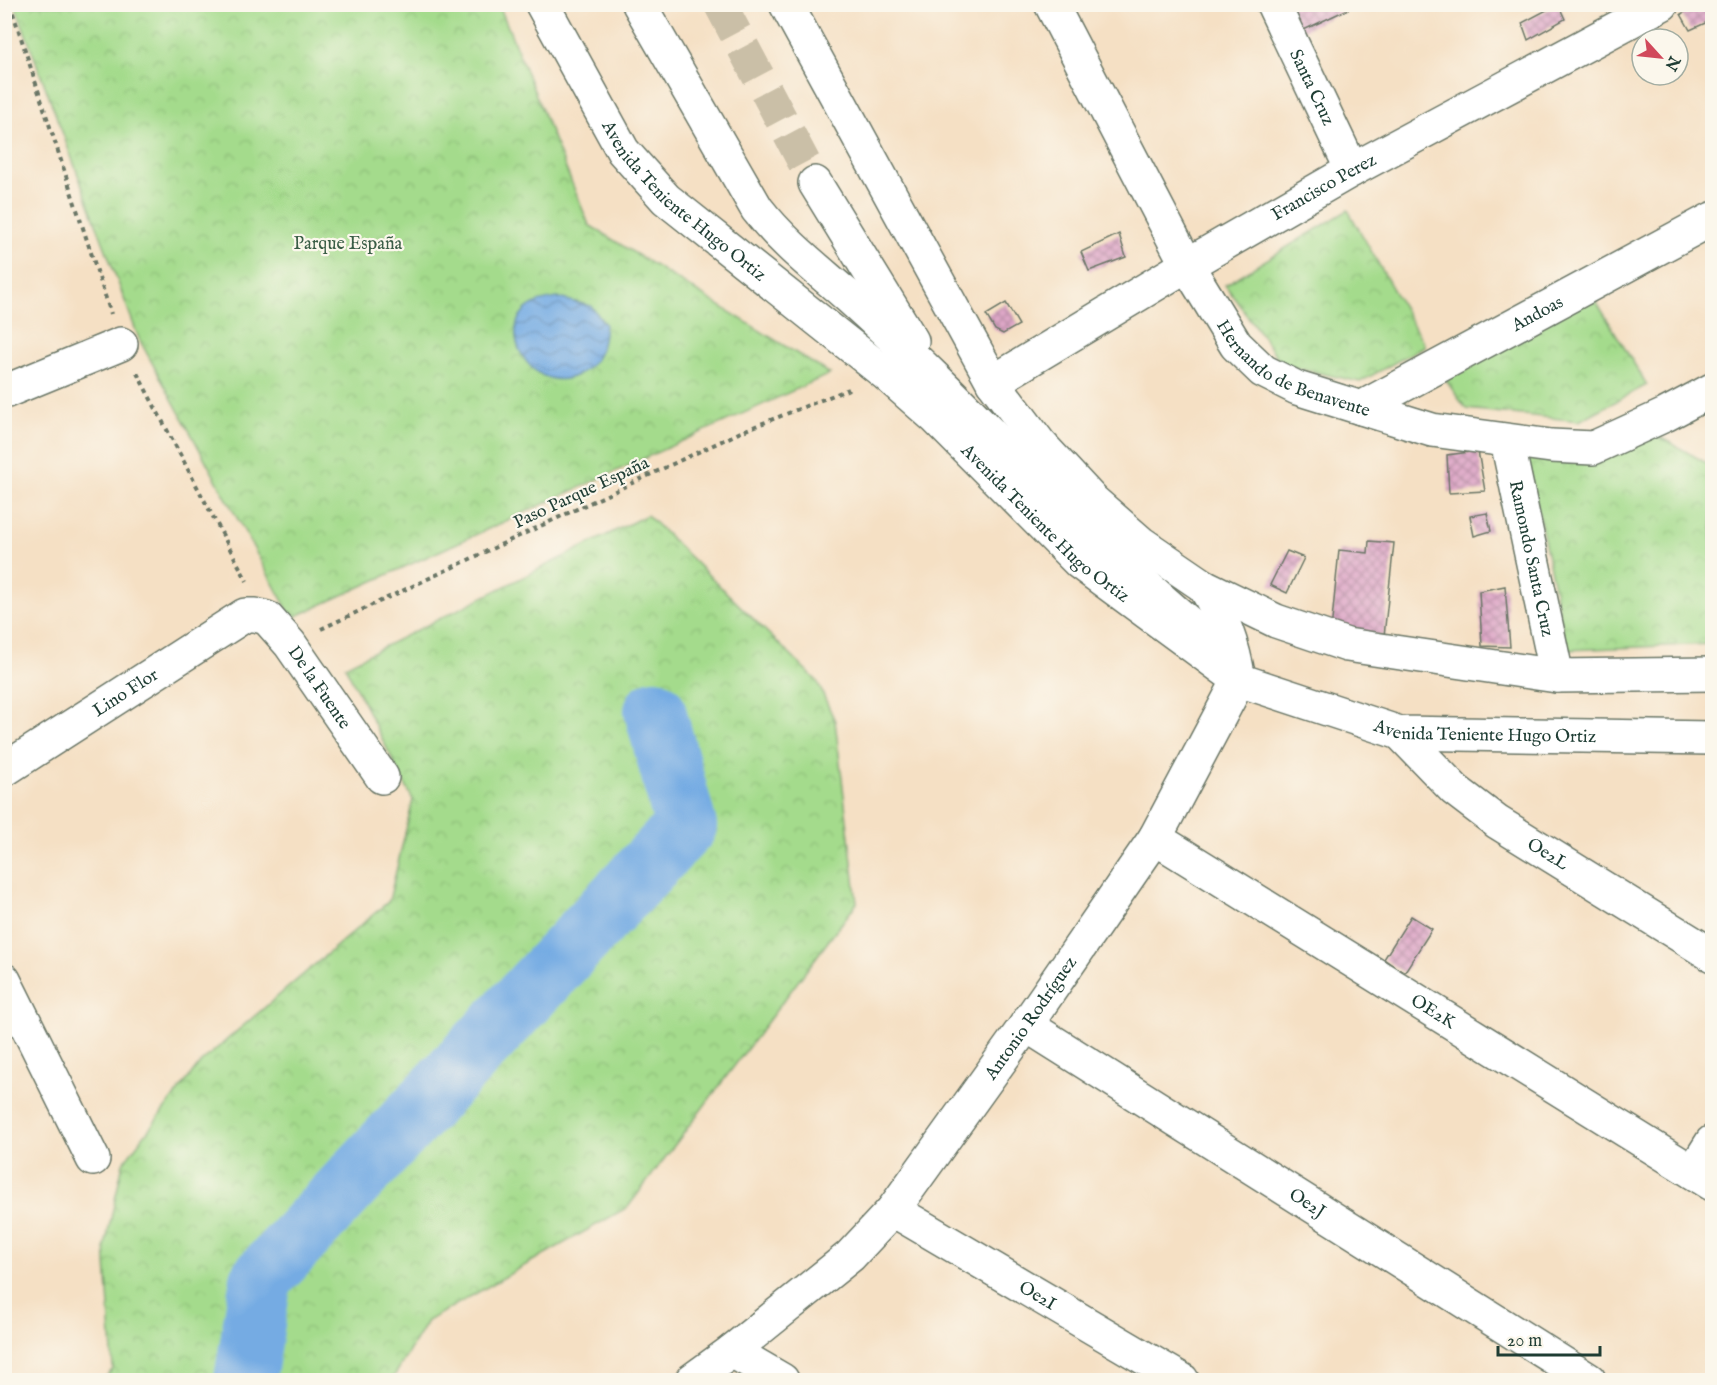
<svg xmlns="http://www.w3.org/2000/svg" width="1717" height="1385" font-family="'IM FELL English',serif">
<defs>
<pattern id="park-crowns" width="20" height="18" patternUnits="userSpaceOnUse" patternTransform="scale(1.5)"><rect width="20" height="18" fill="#a4db8c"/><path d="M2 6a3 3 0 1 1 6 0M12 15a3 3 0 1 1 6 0" fill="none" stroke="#8dbd79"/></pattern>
<pattern id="water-waves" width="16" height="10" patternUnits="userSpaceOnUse" patternTransform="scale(1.5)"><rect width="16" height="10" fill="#75abe3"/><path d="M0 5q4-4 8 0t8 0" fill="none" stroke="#5f8cb9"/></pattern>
<pattern id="building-cross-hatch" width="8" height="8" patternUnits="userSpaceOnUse" patternTransform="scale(1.5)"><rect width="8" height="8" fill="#dea7c7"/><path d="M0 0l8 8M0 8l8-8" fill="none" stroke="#b389a2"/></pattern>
</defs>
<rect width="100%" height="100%" fill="#fbf7ec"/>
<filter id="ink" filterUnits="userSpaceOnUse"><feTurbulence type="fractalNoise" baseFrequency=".0167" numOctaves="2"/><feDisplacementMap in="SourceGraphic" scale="12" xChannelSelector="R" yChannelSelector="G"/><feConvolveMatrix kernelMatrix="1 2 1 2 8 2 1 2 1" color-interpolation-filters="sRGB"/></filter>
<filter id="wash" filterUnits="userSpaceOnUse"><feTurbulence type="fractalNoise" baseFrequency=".008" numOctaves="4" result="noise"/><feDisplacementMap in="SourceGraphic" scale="24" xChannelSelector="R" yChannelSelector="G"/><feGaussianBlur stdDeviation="1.35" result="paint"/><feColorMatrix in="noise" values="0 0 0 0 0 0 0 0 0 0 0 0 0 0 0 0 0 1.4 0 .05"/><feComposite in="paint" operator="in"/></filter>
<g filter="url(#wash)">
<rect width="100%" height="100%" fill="#f5e0c4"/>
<g fill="url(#park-crowns)" stroke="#628c60" stroke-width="1.5">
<path d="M 15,5 L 499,5 L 589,225 L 830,374 L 292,618 L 139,339 Z"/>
<path d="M 1348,210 L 1425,346 L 1360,382 L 1283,365 L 1225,285 Z"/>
<path d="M 1593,296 L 1647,385 L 1579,421 L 1466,409 L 1443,376 Z"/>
<path d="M 1658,436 L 1712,466 L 1712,644 L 1567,650 L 1527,457 Z"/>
<path d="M 647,515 L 817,681 L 835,721 L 857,903 L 628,1207 L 427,1321 L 392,1380 L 103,1380 L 113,1369 L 105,1246 L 123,1163 L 201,1062 L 389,901 L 413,800 L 345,666 Z"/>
</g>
<path fill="url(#water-waves)" stroke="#4a748c" stroke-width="1.5" d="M 558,298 L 591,306 L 605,324 C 603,348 600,362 579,374 C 538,398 498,338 524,311 C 533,301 546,300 558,298 Z"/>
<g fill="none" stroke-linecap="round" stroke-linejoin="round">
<path stroke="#75abe3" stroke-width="62" d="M 245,1380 L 261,1279 L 686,826 L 655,711"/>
</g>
<g id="blocks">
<g fill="url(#building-cross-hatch)">
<path d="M 1274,4 L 1347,4 L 1348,9 L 1289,37 Z"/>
<path d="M 1558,4 L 1565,19 L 1528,40 L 1522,23 Z"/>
<path d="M 1699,4 L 1712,4 L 1712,20 L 1690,30 L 1681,14 Z"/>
<path d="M 1119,234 L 1126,257 L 1089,271 L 1081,252 Z"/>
<path d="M 1006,303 L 1019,325 L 1003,334 L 995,330 L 986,315 Z"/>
<path d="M 1478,451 L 1485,491 L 1449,493 L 1447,455 Z"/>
<path d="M 1487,513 L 1491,531 L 1474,536 L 1470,516 Z"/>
<path d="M 1369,541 L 1394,543 L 1384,636 L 1331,631 L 1339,550 L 1368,553 Z"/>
<path d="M 1287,551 L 1304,558 L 1287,593 L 1270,585 Z"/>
<path d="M 1505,586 L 1510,647 L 1482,646 L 1479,591 Z"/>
<path d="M 1411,916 L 1432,929 L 1404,973 L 1384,959 Z"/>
</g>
</g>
</g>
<g filter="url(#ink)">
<use href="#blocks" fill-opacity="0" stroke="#6a7666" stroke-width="1.5"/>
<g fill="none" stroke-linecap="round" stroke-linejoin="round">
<path stroke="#cabfa7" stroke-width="33" stroke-dasharray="33 16" stroke-linecap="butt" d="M 720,4 L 815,183"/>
<g stroke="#6a7666" stroke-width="36">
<g id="minor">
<path d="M 639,4 L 757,209 C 782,241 811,264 842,291 C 874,319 905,349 935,378 C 1027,468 1112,562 1212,642"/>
<path id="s1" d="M 1051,4 L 1187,265 L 1236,345 L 1263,371 L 1297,388 L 1432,430 L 1551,446 L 1593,448 L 1665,415 L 1712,390"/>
<path id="s2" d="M 1273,4 L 1352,170"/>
<path d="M 815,183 L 912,341"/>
<path id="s3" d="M 993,382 L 1187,265 L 1352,170 L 1662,4"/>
<path d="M 4,392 L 121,344"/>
<path id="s4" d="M 1361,408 L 1712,219"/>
<path id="s5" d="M 1507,441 L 1557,676"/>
<path id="s6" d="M 1400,733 L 1455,790 L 1497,822 L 1712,955"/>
<path id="s7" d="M 4,770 L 245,615 L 255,615 L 267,618 L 290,644 L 382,777"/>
<path id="s8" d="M 1155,838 L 1712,1184"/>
<path d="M 4,980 L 93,1159"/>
<path id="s9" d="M 1026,1025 L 1589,1380"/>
<path d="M 1693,1172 L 1712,1142"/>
<path id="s10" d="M 893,1210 L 1182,1380"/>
<path d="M 732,1351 L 782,1380"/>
<path id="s11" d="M 692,1380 L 732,1351 L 850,1256 L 893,1210 L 1026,1025 L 1155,838 L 1239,680 C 1233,643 1223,617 1204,586"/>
</g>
</g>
<g stroke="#6a7666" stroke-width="36">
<g id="major">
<path id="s12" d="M 542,4 L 623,151 L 666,199 L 886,374 L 936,418 L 1080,563 L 1239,680 L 1400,733 L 1712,738"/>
<path d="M 786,4 L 993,382 L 1040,444 L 1093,501 L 1141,543 L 1204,586 L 1276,621 L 1347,645 L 1557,676 L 1712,674"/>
</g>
</g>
<g stroke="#6a7666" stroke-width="4" stroke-dasharray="4.5 4.5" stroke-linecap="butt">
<path d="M 10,4 L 111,314"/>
<path d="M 137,373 L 247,581"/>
<path d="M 321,629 L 743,431 L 849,389"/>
</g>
<use href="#minor" stroke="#fff" stroke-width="33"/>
<use href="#major" stroke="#fff" stroke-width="33"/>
</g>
</g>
<g text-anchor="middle" stroke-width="4.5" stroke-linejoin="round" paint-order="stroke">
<g font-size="18" fill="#1f3d34" stroke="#fbf7ec">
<text dy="6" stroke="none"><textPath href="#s2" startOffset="92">Santa Cruz</textPath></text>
<text dy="6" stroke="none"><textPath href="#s3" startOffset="384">Francisco Perez</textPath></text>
<text dy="6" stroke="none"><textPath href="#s12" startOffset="246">Avenida Teniente Hugo Ortiz</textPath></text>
<text dy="6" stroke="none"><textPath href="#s4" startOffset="200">Andoas</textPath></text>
<text dy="6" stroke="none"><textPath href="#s1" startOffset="450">Hernando de Benavente</textPath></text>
<text transform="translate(581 492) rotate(-25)" y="6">Paso Parque España</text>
<text dy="6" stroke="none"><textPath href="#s12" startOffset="732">Avenida Teniente Hugo Ortiz</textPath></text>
<text dy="6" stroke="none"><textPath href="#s5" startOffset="120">Ramondo Santa Cruz</textPath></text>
<text dy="6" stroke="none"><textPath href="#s7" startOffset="396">De la Fuente</textPath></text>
<text dy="6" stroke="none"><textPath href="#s7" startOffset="144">Lino Flor</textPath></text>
<text dy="6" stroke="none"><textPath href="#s12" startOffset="1236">Avenida Teniente Hugo Ortiz</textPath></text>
<text dy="6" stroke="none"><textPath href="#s6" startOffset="192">Oe2L</textPath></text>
<text dy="6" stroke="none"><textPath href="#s8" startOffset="328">OE2K</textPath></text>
<text dy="6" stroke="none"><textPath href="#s11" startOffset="500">Antonio Rodríguez</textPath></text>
<text dy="6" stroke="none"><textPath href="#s9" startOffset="333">Oe2J</textPath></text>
<text dy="6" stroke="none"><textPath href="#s10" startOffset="168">Oe2I</textPath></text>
</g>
<g font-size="18" fill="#3a5d46" stroke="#fbf7ec">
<text x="348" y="249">Parque España</text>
</g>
</g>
<rect width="1717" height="1385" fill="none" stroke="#fbf7ec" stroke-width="24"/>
<g transform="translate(1660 57) rotate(117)"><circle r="28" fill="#fbf7ec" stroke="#a3ada2" stroke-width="1.5"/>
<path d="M0-4.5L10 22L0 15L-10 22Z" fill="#d1495b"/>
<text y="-9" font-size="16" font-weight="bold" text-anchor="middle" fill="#1f3d34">N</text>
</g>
<path d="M1498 1346v9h102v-9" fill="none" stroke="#1f3d34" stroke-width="3"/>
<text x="1507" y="1346" font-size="18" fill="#1f3d34" stroke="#fbf7ec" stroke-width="4.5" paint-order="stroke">20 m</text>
</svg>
